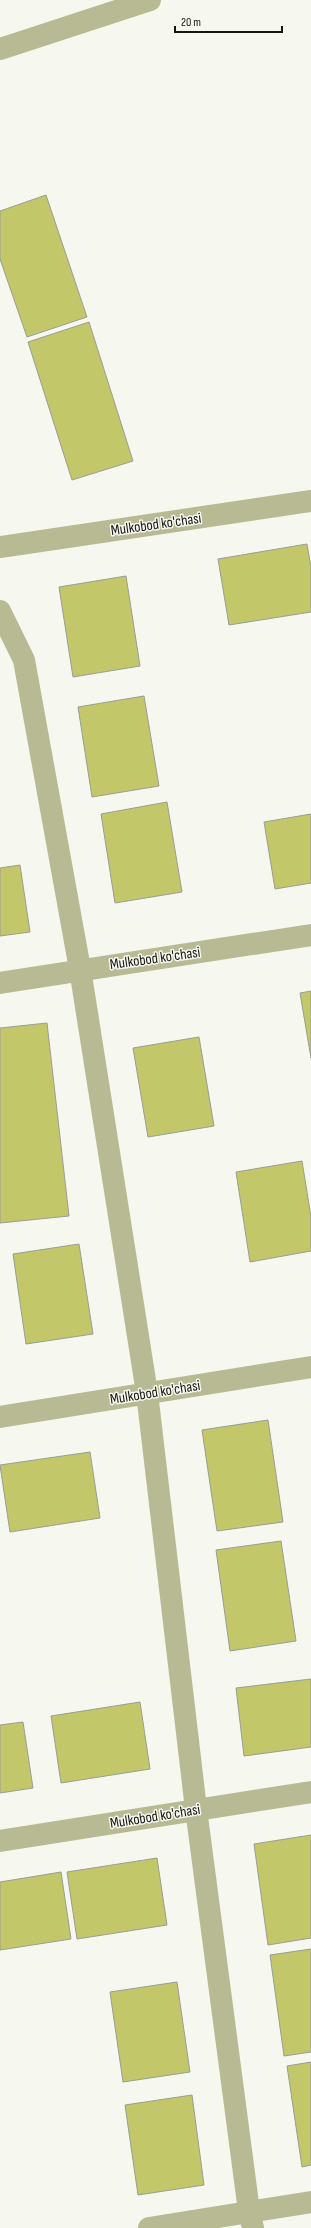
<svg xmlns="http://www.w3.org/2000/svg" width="311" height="2228" font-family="'Sofia Sans Condensed',sans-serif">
<rect width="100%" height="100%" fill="#f6f7ee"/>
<g fill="#c2c769" stroke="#9c9d94">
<path d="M 46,195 L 87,317 L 27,337 L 0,259 L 0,211 Z"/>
<path d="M 89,322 L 133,461 L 72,480 L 28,342 Z"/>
<path d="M 307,544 L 311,567 L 311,612 L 229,625 L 218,559 Z"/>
<path d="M 126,576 L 140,666 L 73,677 L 59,587 Z"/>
<path d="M 144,696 L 159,786 L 92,797 L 78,707 Z"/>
<path d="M 167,802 L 182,892 L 115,903 L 101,814 Z"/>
<path d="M 311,814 L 311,883 L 275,889 L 264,822 Z"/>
<path d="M 20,865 L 30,932 L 0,936 L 0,868 Z"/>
<path d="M 311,991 L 311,1058 L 300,993 Z"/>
<path d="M 47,1023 L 69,1216 L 0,1223 L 0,1028 Z"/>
<path d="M 199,1037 L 214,1126 L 148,1137 L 133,1048 Z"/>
<path d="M 302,1161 L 311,1217 L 311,1251 L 250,1262 L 236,1172 Z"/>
<path d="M 79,1244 L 93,1334 L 26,1344 L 13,1254 Z"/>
<path d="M 268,1420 L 283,1522 L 217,1531 L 202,1430 Z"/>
<path d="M 90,1452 L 100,1518 L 10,1532 L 0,1465 Z"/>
<path d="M 281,1541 L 296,1641 L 230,1651 L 216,1550 Z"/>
<path d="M 311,1679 L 311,1747 L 244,1756 L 236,1688 Z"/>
<path d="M 140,1702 L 150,1769 L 61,1783 L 51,1716 Z"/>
<path d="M 23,1722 L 33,1788 L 0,1793 L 0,1725 Z"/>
<path d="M 311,1835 L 311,1938 L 268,1945 L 254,1844 Z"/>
<path d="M 157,1858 L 167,1925 L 77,1939 L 67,1872 Z"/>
<path d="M 61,1872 L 71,1939 L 0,1950 L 0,1882 Z"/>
<path d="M 311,1949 L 311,2052 L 284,2056 L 270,1955 Z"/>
<path d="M 177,1982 L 190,2072 L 123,2082 L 110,1992 Z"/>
<path d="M 311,2062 L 311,2165 L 302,2167 L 287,2066 Z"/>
<path d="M 192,2095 L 204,2185 L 138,2195 L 125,2105 Z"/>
</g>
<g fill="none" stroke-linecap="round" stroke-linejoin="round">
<g stroke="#b7ba93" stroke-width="22">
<path d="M 0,49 L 150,0"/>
<path d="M 0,547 L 311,501"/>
<path d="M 0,611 L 24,660 L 80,969 L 147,1393 L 196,1809 L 249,2211 L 253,2228"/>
<path d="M 0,983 L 311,935"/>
<path d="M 0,1417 L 311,1367"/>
<path d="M 0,1841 L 311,1792"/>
<path d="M 149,2228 L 311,2202"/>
</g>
</g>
<g text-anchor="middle" stroke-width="3" stroke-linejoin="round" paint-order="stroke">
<g font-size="15" fill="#151512" stroke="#f6f7ee">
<text transform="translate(156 524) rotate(-8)" y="5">Mulkobod ko'chasi</text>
<text transform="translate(155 958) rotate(-8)" y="5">Mulkobod ko'chasi</text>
<text transform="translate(155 1392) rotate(-9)" y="5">Mulkobod ko'chasi</text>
<text transform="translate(155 1816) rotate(-9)" y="5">Mulkobod ko'chasi</text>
</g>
</g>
<path d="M175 26v6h107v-6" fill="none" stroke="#151512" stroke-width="2"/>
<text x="181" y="26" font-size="12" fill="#151512" stroke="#f6f7ee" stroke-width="3" paint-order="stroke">20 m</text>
</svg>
